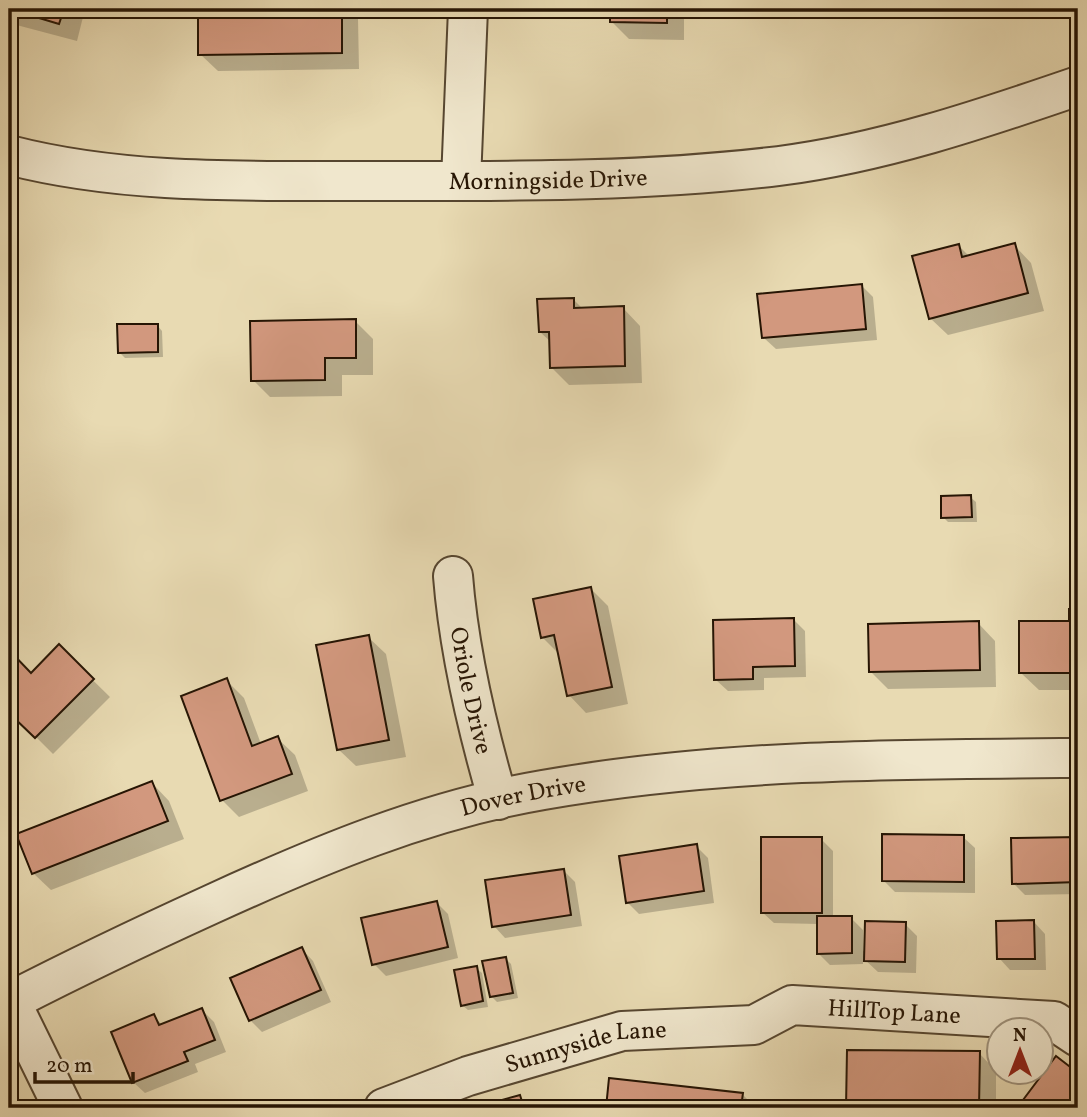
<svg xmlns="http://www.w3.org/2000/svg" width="1087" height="1117" font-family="Vollkorn,serif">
<rect width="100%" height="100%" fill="#e8dab2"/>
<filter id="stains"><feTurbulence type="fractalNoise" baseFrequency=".00286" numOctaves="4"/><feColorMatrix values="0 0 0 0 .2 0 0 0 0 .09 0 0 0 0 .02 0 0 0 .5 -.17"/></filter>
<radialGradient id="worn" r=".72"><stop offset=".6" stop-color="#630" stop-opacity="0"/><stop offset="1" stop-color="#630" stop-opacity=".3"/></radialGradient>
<g fill="#0003">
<path d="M 9,9 L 85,9 L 77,41 L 9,23 Z"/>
<path d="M 199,9 L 348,9 L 358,19 L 359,69 L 218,71 L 200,54 Z"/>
<path d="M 612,9 L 684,9 L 684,40 L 629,39 L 612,22 Z"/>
<path d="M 1014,245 L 1031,263 L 1044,311 L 948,335 L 930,318 L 959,246 L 970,257 Z"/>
<path d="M 861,285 L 873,297 L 877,340 L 776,349 L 764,338 Z"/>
<path d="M 574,300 L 583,309 L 623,308 L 640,326 L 642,383 L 569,385 L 551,367 L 551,342 L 540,332 Z"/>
<path d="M 355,321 L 373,339 L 373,375 L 342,375 L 342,396 L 270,397 L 253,380 Z"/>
<path d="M 157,325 L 162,331 L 163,357 L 125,358 L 119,352 Z"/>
<path d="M 970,497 L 976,502 L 977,522 L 948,522 L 943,517 Z"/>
<path d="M 591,589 L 608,606 L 628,704 L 586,713 L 569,695 L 561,656 L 542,637 Z"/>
<path d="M 1071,611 L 1078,611 L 1078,690 L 1039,690 L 1021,673 L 1071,623 Z"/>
<path d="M 793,619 L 805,631 L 806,677 L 764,678 L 764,690 L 728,691 L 716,680 Z"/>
<path d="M 978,623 L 995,641 L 996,687 L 888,689 L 871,672 Z"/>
<path d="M 368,637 L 386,654 L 406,757 L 356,766 L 338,749 Z"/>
<path d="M 59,647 L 110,697 L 53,754 L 9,710 L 9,653 L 31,675 Z"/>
<path d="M 226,680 L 244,698 L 261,744 L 277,738 L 295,755 L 308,791 L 239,817 L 222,800 Z"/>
<path d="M 152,783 L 169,801 L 184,839 L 51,890 L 33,873 Z"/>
<path d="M 963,837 L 975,848 L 975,893 L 895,892 L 883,880 Z"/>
<path d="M 821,839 L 833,851 L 833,918 L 851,918 L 863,930 L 863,951 L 905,924 L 917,936 L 916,973 L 878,972 L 863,958 L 863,964 L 830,965 L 818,953 L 818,924 L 774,923 L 762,912 Z"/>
<path d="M 1078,839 L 1078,894 L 1025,895 L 1013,883 L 1012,840 Z"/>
<path d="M 696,846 L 708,858 L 714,903 L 639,914 L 627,902 Z"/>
<path d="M 563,870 L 575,882 L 582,926 L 505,938 L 494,926 Z"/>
<path d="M 436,902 L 448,914 L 458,958 L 386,976 L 374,964 Z"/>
<path d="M 1034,922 L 1045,934 L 1046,970 L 1010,970 L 999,958 Z"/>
<path d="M 302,949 L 313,961 L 331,1002 L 262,1032 L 250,1020 Z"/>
<path d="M 506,959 L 511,964 L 518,998 L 497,1002 L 491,996 Z"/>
<path d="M 476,968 L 482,973 L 488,1007 L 468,1010 L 462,1005 Z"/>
<path d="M 202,1010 L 214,1022 L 226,1052 L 195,1064 L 198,1072 L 145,1093 L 133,1082 L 154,1016 L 163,1026 Z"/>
<path d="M 849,1052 L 979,1053 L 996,1071 L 996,1108 L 848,1108 Z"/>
<path d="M 611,1080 L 742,1094 L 756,1108 L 608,1108 Z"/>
<path d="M 520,1097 L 531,1108 L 480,1108 Z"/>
</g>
<g fill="#d2987e" stroke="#261504" stroke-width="2">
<path d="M 9,9 L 64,9 L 59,24 Z"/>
<path d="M 198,9 L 342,9 L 342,53 L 198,55 Z"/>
<path d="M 610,9 L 667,9 L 667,23 L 610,22 Z"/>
<path d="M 1015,243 L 1028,293 L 929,319 L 912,256 L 959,244 L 962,257 Z"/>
<path d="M 862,284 L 866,329 L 762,338 L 757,294 Z"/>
<path d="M 574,298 L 574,308 L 624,306 L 625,366 L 550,368 L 549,332 L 539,332 L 537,299 Z"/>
<path d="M 356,319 L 356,358 L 325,358 L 325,380 L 251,381 L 250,321 Z"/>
<path d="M 117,324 L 158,324 L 158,352 L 118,353 Z"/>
<path d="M 971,495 L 972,517 L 941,518 L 941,496 Z"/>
<path d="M 591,587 L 612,687 L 567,696 L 554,635 L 541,638 L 533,599 Z"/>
<path d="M 1069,609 L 1078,609 L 1078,673 L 1019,673 L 1019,621 L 1069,621 Z"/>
<path d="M 794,618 L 795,666 L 753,667 L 753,679 L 714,680 L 713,620 Z"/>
<path d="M 979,621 L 980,670 L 869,672 L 868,624 Z"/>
<path d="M 369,635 L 389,740 L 337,750 L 316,645 Z"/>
<path d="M 59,644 L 94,679 L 35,738 L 9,713 L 9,650 L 31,673 Z"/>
<path d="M 227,678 L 252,746 L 278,736 L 292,774 L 220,801 L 181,696 Z"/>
<path d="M 152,781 L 168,821 L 32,874 L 16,834 Z"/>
<path d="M 882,834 L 964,835 L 964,882 L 882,881 Z"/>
<rect x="761" y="837" width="61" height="76"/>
<path d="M 1078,837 L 1078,882 L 1012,884 L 1011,838 Z"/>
<path d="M 697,844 L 704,891 L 626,903 L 619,856 Z"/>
<path d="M 564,869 L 571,915 L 492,927 L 485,880 Z"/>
<path d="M 437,901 L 448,947 L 372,965 L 361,918 Z"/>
<path d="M 817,916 L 852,916 L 852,953 L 817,954 Z"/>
<path d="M 1034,920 L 1035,959 L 997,959 L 996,921 Z"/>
<path d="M 865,921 L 906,922 L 905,962 L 864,961 Z"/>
<path d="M 302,947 L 321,990 L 249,1021 L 230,978 Z"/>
<path d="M 506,957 L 513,993 L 490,997 L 482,961 Z"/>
<path d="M 477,966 L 483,1001 L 461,1006 L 454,970 Z"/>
<path d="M 202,1008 L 215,1040 L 184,1052 L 188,1061 L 132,1083 L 111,1032 L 154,1014 L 159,1025 Z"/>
<path d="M 847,1050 L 980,1051 L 979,1108 L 846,1108 Z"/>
<path d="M 1056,1056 L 1078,1073 L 1078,1108 L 1017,1108 Z"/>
<path d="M 609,1078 L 743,1093 L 741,1108 L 606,1108 Z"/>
<path d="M 520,1095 L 524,1108 L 473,1108 Z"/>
</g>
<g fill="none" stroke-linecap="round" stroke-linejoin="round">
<g stroke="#564630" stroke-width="42">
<g id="street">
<path id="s1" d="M 9,155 C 121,184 240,181 355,181 C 496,181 639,183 779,166 C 881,153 982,119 1078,86"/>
<path d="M 461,181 L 468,9"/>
<path id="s2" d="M 453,576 C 459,652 477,728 498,800"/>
<path d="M 9,998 L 63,1108"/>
<path id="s3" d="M 9,1002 C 75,968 142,936 210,905 C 317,856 426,810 543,790 C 719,759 899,759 1078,758"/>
<path id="s4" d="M 384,1108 L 468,1076 L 622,1031 L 754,1025 L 792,1005 L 1054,1021 L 1078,1037"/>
</g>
</g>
<use href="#street" stroke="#f0e7cd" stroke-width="38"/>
</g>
<g text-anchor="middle" stroke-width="7" stroke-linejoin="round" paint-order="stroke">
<g font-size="24" fill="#261504" stroke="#f0e7cd">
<text dy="8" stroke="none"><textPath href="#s1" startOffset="541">Morningside Drive</textPath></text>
<text dy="8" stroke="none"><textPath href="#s2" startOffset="116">Oriole Drive</textPath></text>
<text dy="8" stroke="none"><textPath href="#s3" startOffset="556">Dover Drive</textPath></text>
<text dy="8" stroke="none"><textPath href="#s4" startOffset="528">HillTop Lane</textPath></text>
<text dy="8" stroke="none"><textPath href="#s4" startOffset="212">Sunnyside Lane</textPath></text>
</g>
</g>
<rect width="1087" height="1117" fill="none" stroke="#e8dab2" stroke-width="35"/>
<rect x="10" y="10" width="1066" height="1096" fill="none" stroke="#261504" stroke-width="3.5"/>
<rect x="18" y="18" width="1052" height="1082" fill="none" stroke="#261504" stroke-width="2"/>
<g transform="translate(1020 1051)"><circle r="33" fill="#f0e7cd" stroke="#9f937d" stroke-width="2"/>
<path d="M0-5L12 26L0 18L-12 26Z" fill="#8f2418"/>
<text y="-10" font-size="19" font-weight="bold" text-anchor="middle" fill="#261504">N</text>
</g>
<path d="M35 1072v10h98v-10" fill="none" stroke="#261504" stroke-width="3.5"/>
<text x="46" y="1072" font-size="21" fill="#261504" stroke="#f0e7cd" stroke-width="5" paint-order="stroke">20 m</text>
<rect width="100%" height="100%" filter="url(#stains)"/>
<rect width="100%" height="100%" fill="url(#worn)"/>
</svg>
